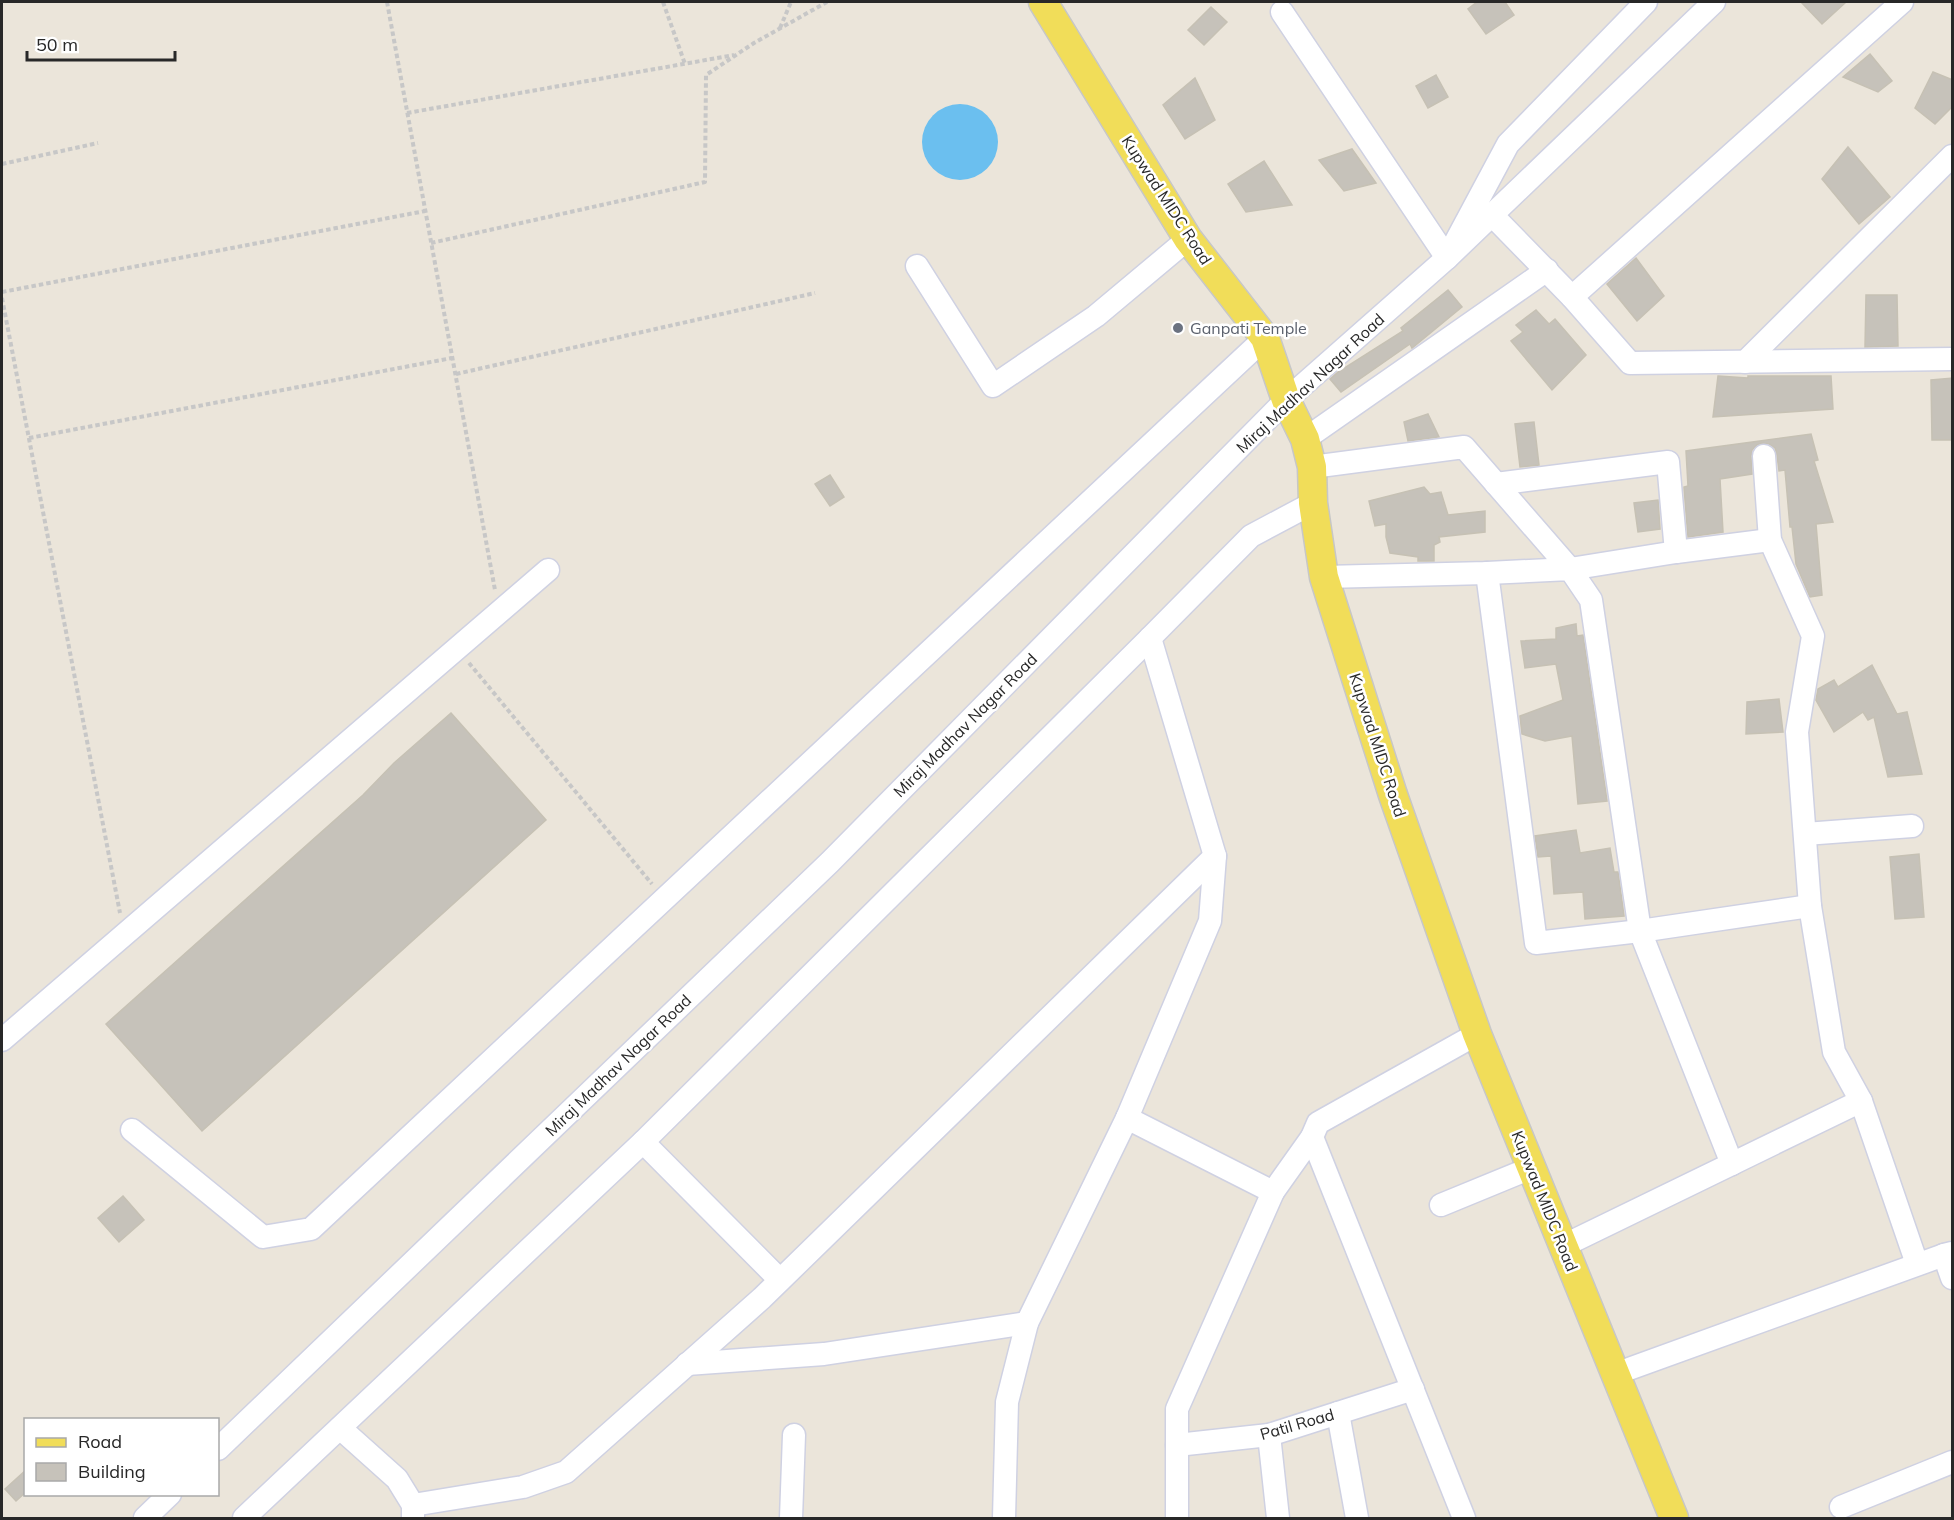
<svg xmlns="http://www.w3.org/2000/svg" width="1954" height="1520" font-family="Mulish,sans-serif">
<rect width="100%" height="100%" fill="#ebe5da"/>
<circle fill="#6bbfef" cx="960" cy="142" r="38"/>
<g fill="#c6c2ba" stroke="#c6c1b4" stroke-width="1.5">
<path d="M 1477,2 L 1505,2 L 1514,15 L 1486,34 L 1468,9 Z"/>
<path d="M 1801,2 L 1846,2 L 1822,24 Z"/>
<path d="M 1211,7 L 1227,22 L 1204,45 L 1188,30 Z"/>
<path d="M 1870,54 L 1892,81 L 1878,92 L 1843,77 Z"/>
<path d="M 1933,72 L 1953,80 L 1953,106 L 1935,124 L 1915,108 Z"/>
<path d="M 1436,75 L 1448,97 L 1428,108 L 1416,86 Z"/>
<path d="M 1195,78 L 1215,120 L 1185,139 L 1163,105 Z"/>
<path d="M 1848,147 L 1890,197 L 1859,224 L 1822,179 Z"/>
<path d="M 1352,149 L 1376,183 L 1344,191 L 1319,160 Z"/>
<path d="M 1264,161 L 1292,205 L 1246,212 L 1228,184 Z"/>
<path d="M 1636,258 L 1664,296 L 1637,321 L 1607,284 Z"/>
<path d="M 1448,290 L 1462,307 L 1412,348 L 1410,344 L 1341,392 L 1330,379 L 1338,372 L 1403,331 L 1401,328 Z"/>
<path d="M 1866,295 L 1897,295 L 1898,346 L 1865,347 Z"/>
<path d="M 1536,310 L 1549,324 L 1555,319 L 1586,355 L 1552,390 L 1511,341 L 1523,332 L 1516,325 Z"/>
<path d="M 1718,376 L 1748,378 L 1748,376 L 1831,376 L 1833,409 L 1713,417 Z"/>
<path d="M 1953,378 L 1953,440 L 1932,440 L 1931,380 Z"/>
<path d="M 1428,414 L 1439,437 L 1408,441 L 1404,422 Z"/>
<path d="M 1534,422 L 1539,465 L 1520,467 L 1515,424 Z"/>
<path d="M 1811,434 L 1818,460 L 1814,461 L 1833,522 L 1816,524 L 1822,595 L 1810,597 L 1796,564 L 1792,527 L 1790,527 L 1785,470 L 1779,471 L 1777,455 L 1775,448 L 1769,444 L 1762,443 L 1757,445 L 1752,450 L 1751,456 L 1752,474 L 1720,479 L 1723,532 L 1688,537 L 1684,487 L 1688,486 L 1686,451 Z"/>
<path d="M 830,475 L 844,497 L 830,506 L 815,484 Z"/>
<path d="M 1424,487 L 1430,494 L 1441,492 L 1448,515 L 1485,511 L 1485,532 L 1439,537 L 1440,542 L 1434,545 L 1434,561 L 1418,561 L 1418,557 L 1390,553 L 1386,537 L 1386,524 L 1375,526 L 1369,501 Z"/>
<path d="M 1658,500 L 1660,529 L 1638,532 L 1634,503 Z"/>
<path d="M 1576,624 L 1577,636 L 1583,635 L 1607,801 L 1578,804 L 1572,736 L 1545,741 L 1522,734 L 1520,716 L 1563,700 L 1556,664 L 1525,668 L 1521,641 L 1556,639 L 1556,628 Z"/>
<path d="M 1872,665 L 1897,714 L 1907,712 L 1922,774 L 1888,777 L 1874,717 L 1868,720 L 1863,712 L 1834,732 L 1816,700 L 1818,689 L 1834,680 L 1838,687 Z"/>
<path d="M 1779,699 L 1783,732 L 1746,734 L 1747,702 Z"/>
<path d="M 451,713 L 546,820 L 202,1131 L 106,1024 L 363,795 L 394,763 Z"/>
<path d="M 1576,830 L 1580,853 L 1610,848 L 1614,872 L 1618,872 L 1624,916 L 1585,919 L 1583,892 L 1554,894 L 1551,856 L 1538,857 L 1535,836 Z"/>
<path d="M 1919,854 L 1924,917 L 1895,919 L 1890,857 Z"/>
<path d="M 123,1196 L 144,1220 L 119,1242 L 98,1218 Z"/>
<path d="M 26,1470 L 26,1492 L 16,1501 L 5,1489 Z"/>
</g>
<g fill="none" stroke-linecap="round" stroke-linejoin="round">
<g stroke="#cfd1e2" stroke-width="25">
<g id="minor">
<path d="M 1282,12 L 1447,258 L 1508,144 L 1646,2"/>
<path d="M 1491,214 L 1572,297 L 1630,363 L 1952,359"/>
<path d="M 917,266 L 993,386 L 1096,316 L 1188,239"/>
<path d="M 1572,297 L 1902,2"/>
<path d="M 1745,362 L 1952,156"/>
<path d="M 1305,439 L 1547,270"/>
<path d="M 1764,456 L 1770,540 L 1813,636 L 1797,732 L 1810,906 L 1834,1052 L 1861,1101 L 1917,1264"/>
<path d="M 1312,467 L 1464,447 L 1570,569 L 1676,552 L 1770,540"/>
<path d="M 1496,484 L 1668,462 L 1676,552"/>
<path d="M 1487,573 L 1536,943 L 1640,931 L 1810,906"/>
<path d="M 1324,577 L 1487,573 L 1570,569 L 1591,600 L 1640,931 L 1732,1164"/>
<path d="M 1805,834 L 1912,826"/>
<path d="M 2,1040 L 548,570"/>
<path d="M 1127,1118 L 1273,1192"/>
<path d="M 132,1130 L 263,1237 L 311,1229 L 1265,338"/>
<path d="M 643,1142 L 780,1280"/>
<path d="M 1441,1205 L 1531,1168"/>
<path d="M 1563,1246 L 1861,1101"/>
<path d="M 1952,1253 L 1944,1255 L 1952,1278"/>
<path d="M 687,1364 L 824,1354 L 1027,1323"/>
<path d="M 1615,1374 L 1944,1255"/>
<path d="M 1338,1413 L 1357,1518"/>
<path d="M 340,1428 L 397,1479 L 413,1505 L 413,1518"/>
<path d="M 1269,1435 L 1278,1518"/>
<path d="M 1177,1445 L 1269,1435 L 1413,1389"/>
<path d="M 218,1449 L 830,862 L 1286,400 L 1447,258 L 1714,2"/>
<path d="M 413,1505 L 523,1487 L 566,1472 L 762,1298 L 1215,856"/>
<path d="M 1841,1507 L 1952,1462"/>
<path d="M 145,1518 L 170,1494"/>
<path d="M 244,1518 L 643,1142 L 1150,638 L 1251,536 L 1313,503"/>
<path d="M 791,1518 L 794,1435"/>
<path d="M 1004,1518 L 1007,1402 L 1027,1323 L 1127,1118 L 1210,921 L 1215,856 L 1150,638"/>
<path d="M 1177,1518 L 1177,1409 L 1273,1192 L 1312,1137"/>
<path d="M 1464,1518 L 1312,1137 L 1318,1123 L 1477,1034"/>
</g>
</g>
<g stroke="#c7c7c7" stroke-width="31">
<path id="major" d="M 1043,2 L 1188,239 L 1265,338 L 1286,400 L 1305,439 L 1312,467 L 1313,503 L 1324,577 L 1393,795 L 1477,1034 L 1674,1518"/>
</g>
<g stroke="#c7c7c7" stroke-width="4" stroke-dasharray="4.5 3" stroke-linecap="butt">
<path d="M 387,2 L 495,590"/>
<path d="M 663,2 L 685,64"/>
<path d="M 780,28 L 791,2"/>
<path d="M 407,113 L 734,55"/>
<path d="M 2,164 L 98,143"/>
<path d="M 431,243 L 705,182 L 706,75 L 754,43 L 827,2"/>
<path d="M 2,292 L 425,211"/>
<path d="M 2,298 L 120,913"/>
<path d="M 456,374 L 815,293"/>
<path d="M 29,438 L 452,358"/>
<path d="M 469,663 L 652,884"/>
</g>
<use href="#minor" stroke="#fff" stroke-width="22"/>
<use href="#major" stroke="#f1dd59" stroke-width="28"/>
</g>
<circle fill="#6b7280" stroke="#fff" stroke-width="2" cx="1178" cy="328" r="6"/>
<g text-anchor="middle" stroke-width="5" stroke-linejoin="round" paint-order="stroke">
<g font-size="16" fill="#282828" stroke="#fff">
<text transform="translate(1167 200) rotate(57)" y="6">Kupwad MIDC Road</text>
<text transform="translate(1310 383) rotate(-43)" y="6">Miraj Madhav Nagar Road</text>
<text transform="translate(965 725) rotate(-45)" y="6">Miraj Madhav Nagar Road</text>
<text transform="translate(1378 745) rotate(72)" y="6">Kupwad MIDC Road</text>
<text transform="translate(618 1065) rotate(-44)" y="6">Miraj Madhav Nagar Road</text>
<text transform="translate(1545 1201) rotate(68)" y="6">Kupwad MIDC Road</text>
<text transform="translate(1297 1424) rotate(-16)" y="6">Patil Road</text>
</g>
<g font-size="16" fill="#5b616d" stroke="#fff" text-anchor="start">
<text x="1190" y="334">Ganpati Temple</text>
</g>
</g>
<rect width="1954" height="1520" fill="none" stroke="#282828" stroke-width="6"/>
<rect x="24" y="1418" width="195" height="78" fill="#ffffff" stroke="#a9a9a9" stroke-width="1.5"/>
<rect x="36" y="1438" width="30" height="9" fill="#f1dd59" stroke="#a9a9a9" stroke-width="1.5"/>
<text x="78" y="1448" font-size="18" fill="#282828">Road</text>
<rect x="36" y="1463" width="30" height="18" fill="#c6c2ba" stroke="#a9a9a9" stroke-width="1.5"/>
<text x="78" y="1478" font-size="18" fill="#282828">Building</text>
<path d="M27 51v9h148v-9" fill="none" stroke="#282828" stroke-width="3"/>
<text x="36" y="51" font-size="18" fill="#282828" stroke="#ffffff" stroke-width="4.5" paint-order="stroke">50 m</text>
</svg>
